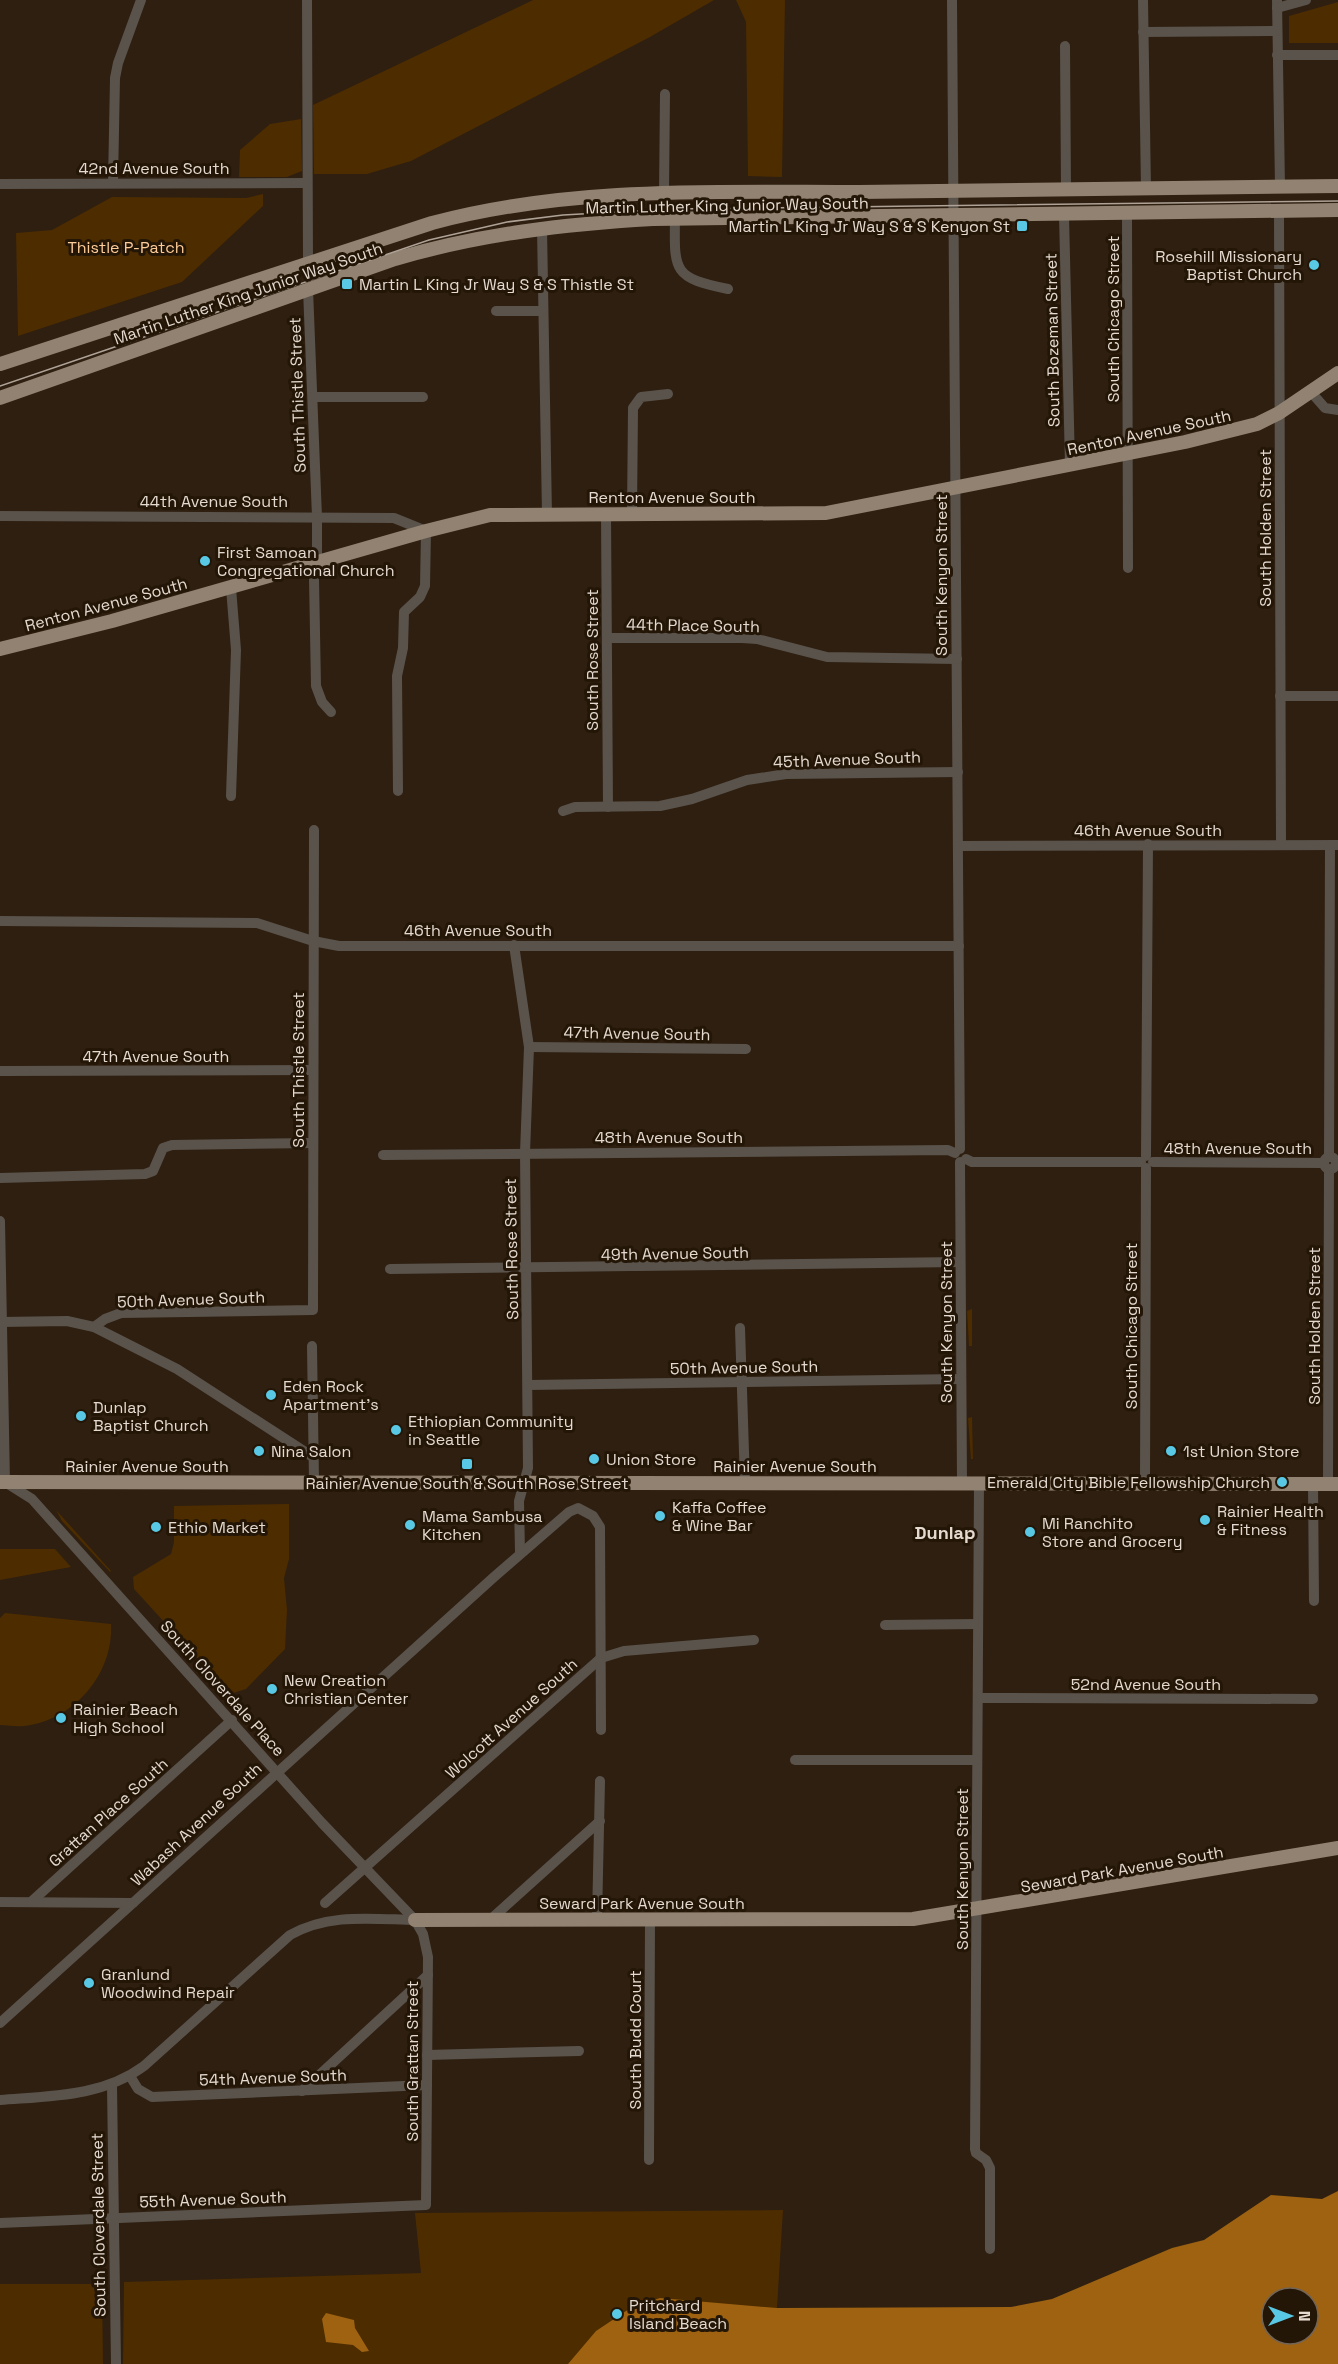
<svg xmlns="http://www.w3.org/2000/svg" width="1338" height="2364" font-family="'Space Grotesk',sans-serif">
<rect width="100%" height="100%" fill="#2e1f10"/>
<g fill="#4d2c00">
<path d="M 533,0 L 714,0 L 650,37 L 411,161 L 367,174 L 314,174 L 313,105 Z"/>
<path d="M 736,0 L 785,0 L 782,177 L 748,176 L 746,22 Z"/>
<path d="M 1338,2 L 1338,43 L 1289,43 L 1289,16 Z"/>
<path d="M 301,119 L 302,171 L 287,177 L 239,177 L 240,150 L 270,124 Z"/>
<path d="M 263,194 L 263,206 L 182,282 L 18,336 L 16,233 L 52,230 L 112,197 L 246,198 Z"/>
<path d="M 972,1309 L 972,1346 L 969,1346 L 967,1311 Z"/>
<path d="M 972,1417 L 973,1459 L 971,1459 L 968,1418 Z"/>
<path d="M 289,1504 L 289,1559 L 284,1578 L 287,1610 L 285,1649 L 246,1689 L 230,1694 L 134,1589 L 133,1577 L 171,1554 L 174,1542 L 174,1506 Z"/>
<path d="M 56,1510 L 111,1571 L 110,1572 L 62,1521 Z"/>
<path d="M 0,1549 L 55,1549 L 71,1567 L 0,1580 Z"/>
<path d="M 5,1613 L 111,1624 C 114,1674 73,1721 24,1726 C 16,1727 8,1725 0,1725 L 0,1618 Z"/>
<path d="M 783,2210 L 777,2308 L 667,2364 L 123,2364 L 124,2282 L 421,2273 L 415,2213 Z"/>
<path d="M 0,2284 L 102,2284 L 103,2364 L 0,2364 Z"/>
</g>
<g fill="#9e6210" fill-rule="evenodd">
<path d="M 1338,2191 L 1338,2364 L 568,2364 L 596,2331 L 632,2307 L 660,2298 L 777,2308 L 1011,2307 L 1052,2299 L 1172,2248 L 1204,2240 L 1271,2195 L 1322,2199 ZM 1272,2298 L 1308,2298 L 1308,2334 L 1272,2334 Z"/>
<path d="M 326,2313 L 354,2320 L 355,2328 L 369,2351 L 362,2352 L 353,2345 L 326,2342 L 322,2319 Z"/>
</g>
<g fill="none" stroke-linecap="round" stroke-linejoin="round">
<g stroke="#5a534b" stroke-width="10">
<path d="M 307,0 L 308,263"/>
<path d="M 952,0 L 960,1149"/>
<path d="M 1143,0 L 1146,189"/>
<path d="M 1277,0 L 1280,187"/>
<path d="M 1277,8 L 1306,0"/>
<path d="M 1143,32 L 1277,31"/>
<path d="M 1065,46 L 1066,191"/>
<path d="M 1277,55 L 1338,55"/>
<path d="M 113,183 L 115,78 L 118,63 L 141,0"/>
<path d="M 0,184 L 307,183"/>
<path d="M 664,193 L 665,94"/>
<path d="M 1279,212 L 1281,845"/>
<path d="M 1064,215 L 1070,465"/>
<path d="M 1127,215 L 1128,568"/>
<path d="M 675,219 C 674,272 674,278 728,289"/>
<path d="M 542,228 L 547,515"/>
<path d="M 308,289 L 317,517 L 317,563 L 314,579 L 316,686 L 322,702 L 331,712"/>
<path d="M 496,311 L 542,311"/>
<path d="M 1311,392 L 1325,408 L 1338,410"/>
<path d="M 313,397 L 423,397"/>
<path d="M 606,514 L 608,807"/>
<path d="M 632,514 L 633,408 L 641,397 L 668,394"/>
<path d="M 0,516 L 394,518 L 426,531 L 425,586 L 420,597 L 404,612 L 403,648 L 397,676 L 398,791"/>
<path d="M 231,588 L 236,650 L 231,796"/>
<path d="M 607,638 L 742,638 L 757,639 L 827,657 L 957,659"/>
<path d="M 1280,696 L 1338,696"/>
<path d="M 563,811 L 575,807 L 660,806 L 692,799 L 747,780 L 786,774 L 958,772"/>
<path d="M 958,846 L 1338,845"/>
<path d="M 0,921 L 257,923 L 313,941 L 339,946 L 959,946"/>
<path d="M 514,945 L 529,1047 L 525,1153 L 528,1468 L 519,1501 L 520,1553"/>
<path d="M 529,1047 L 746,1049"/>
<path d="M 0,1071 L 313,1070"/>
<path d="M 383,1155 L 948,1150 L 955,1153"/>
<path d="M 1146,1156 L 1148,844"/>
<path d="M 1329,1156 L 1330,845"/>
<circle cx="1330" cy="1163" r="6"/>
<path d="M 966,1159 L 972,1162 L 1141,1162"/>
<path d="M 960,1162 L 962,1482"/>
<path d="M 1153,1162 L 1323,1163"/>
<path d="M 0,1178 L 145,1174 L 153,1171 L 163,1148 L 172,1145 L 313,1143"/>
<path d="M 0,1221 L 5,1482 L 32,1499 L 322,1823 L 415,1920 L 423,1934 L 428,1957 L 426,2205 L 0,2223"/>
<path d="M 390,1269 L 960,1262"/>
<path d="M 1,1322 L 67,1321 L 94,1327 L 105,1319 L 121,1313 L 313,1310 L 314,830"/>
<path d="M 94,1327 L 177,1369 L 313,1457"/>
<path d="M 740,1328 L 745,1483"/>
<path d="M 312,1346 L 314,1482"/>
<path d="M 528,1385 L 961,1379"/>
<path d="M 979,1483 L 975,2149 L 976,2153 L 986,2160 L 990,2168 L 990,2249"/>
<path d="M 1145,1483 L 1146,1168"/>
<path d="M 1313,1484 L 1314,1601"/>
<path d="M 1328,1484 L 1329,1169"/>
<path d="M 885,1625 L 978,1624"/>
<path d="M 978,1698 L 1313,1699"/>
<path d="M 795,1760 L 977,1760"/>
<path d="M 0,1902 L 133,1903"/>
<path d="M 31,1902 L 232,1720"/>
<path d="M 325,1903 L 601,1658 L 624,1651 L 754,1640"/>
<path d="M 597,1919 L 600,1781"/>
<path d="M 490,1920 L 600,1821"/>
<path d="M 0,2023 L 494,1577 L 569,1512 L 578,1508 L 593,1516 L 600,1527 L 601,1730"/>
<path d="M 427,2055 L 579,2051"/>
<path d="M 130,2076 L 138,2089 L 152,2097 L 427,2085"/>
<path d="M 112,2085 L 116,2364"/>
<path d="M 302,2091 L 428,1975"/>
<path d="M 0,2100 C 50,2096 102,2097 144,2066 L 290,1935 C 329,1913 371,1919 415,1920"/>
<path d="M 649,2160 L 650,1920"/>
</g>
<g stroke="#918272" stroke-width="14">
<path d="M 0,364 L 432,223 C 570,186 716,192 859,192 C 1018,191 1178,189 1338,186"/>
<path d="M 0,398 L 395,259 C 480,234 565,224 653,219 L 1338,210"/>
<path d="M 0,649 L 112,621 L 426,531 L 490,515 L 826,513 L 1185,442 L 1257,424 L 1279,413 L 1338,373"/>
<path d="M 0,1482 L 1338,1484"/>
<path d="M 415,1920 L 913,1919 L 1338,1848"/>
</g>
<path stroke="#afa398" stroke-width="1.5" d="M 0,386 L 429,240 L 507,222 L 563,215 L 671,209 L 1338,201"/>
</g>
<g fill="#59c8e4" stroke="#241607" stroke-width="2">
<rect x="1016" y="220" width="12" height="12" rx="3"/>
<circle cx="1314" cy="265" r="6"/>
<rect x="341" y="278" width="12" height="12" rx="3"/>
<circle cx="205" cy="561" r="6"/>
<circle cx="271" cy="1395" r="6"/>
<circle cx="81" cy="1416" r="6"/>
<circle cx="396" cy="1430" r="6"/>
<circle cx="259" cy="1451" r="6"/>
<circle cx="1171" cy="1451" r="6"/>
<circle cx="594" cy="1459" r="6"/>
<rect x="461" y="1458" width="12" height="12" rx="3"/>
<circle cx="1282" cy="1482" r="6"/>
<circle cx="660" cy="1516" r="6"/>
<circle cx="1205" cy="1520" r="6"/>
<circle cx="410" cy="1525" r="6"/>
<circle cx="156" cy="1527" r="6"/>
<circle cx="1030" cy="1532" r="6"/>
<circle cx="272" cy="1689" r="6"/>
<circle cx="61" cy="1718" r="6"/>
<circle cx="89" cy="1983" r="6"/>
<circle cx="617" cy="2314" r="6"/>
</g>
<g text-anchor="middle" stroke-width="6" stroke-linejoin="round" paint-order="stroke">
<g font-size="16" fill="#e4dad0" stroke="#241607">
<text x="154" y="174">42nd Avenue South</text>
<text transform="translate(727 205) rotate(-1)" y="6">Martin Luther King Junior Way South</text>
<text transform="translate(248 293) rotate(-19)" y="6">Martin Luther King Junior Way South</text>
<text transform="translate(1113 319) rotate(-90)" y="6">South Chicago Street</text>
<text transform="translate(1052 340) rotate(-91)" y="6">South Bozeman Street</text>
<text transform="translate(297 395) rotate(-92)" y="6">South Thistle Street</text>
<text transform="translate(1149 432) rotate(-12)" y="6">Renton Avenue South</text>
<text x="672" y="503">Renton Avenue South</text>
<text x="214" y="507">44th Avenue South</text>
<text transform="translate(1265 528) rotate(-90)" y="6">South Holden Street</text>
<text transform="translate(941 575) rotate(-90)" y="6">South Kenyon Street</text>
<text transform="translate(106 604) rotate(-15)" y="6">Renton Avenue South</text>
<text transform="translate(693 625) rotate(1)" y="6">44th Place South</text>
<text transform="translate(592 660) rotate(-90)" y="6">South Rose Street</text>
<text transform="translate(847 759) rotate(-2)" y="6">45th Avenue South</text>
<text x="1148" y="836">46th Avenue South</text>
<text x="478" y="936">46th Avenue South</text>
<text transform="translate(637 1033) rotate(1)" y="6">47th Avenue South</text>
<text x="156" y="1062">47th Avenue South</text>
<text transform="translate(298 1070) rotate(-90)" y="6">South Thistle Street</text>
<text x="669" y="1143">48th Avenue South</text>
<text x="1238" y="1154">48th Avenue South</text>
<text transform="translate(511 1249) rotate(-91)" y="6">South Rose Street</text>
<text transform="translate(675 1253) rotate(-1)" y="6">49th Avenue South</text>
<text transform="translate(191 1299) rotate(-2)" y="6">50th Avenue South</text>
<text transform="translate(946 1322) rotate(-90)" y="6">South Kenyon Street</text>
<text transform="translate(1131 1326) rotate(-90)" y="6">South Chicago Street</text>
<text transform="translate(1314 1326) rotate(-90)" y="6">South Holden Street</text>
<text transform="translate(744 1367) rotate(-1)" y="6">50th Avenue South</text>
<text x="147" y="1472">Rainier Avenue South</text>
<text x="795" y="1472">Rainier Avenue South</text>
<text x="1146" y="1690">52nd Avenue South</text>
<text transform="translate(223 1688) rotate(48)" y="6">South Cloverdale Place</text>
<text transform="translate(511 1718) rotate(-42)" y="6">Wolcott Avenue South</text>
<text transform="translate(108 1812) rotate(-42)" y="6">Grattan Place South</text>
<text transform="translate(196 1824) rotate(-43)" y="6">Wabash Avenue South</text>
<text transform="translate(962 1869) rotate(-90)" y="6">South Kenyon Street</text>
<text transform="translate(1122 1869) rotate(-10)" y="6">Seward Park Avenue South</text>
<text x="642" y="1909">Seward Park Avenue South</text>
<text transform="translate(635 2040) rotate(-90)" y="6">South Budd Court</text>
<text transform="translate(412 2061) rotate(-90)" y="6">South Grattan Street</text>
<text transform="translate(273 2077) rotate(-2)" y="6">54th Avenue South</text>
<text transform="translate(213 2199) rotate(-2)" y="6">55th Avenue South</text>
<text transform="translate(98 2225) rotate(-91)" y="6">South Cloverdale Street</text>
</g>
<g font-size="16" fill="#e4dad0" stroke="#241607" text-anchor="start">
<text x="1010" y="232" text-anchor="end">Martin L King Jr Way S &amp; S Kenyon St</text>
<text x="1302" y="262" text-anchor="end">Rosehill Missionary<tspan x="1302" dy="18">Baptist Church</tspan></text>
<text x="359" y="290">Martin L King Jr Way S &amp; S Thistle St</text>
<text x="217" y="558">First Samoan<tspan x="217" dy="18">Congregational Church</tspan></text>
<text x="283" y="1392">Eden Rock<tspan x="283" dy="18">Apartment's</tspan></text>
<text x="93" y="1413">Dunlap<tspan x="93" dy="18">Baptist Church</tspan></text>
<text x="408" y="1427">Ethiopian Community<tspan x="408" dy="18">in Seattle</tspan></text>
<text x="271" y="1457">Nina Salon</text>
<text x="1183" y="1457">1st Union Store</text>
<text x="606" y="1465">Union Store</text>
<text x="1270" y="1488" text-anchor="end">Emerald City Bible Fellowship Church</text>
<text x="467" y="1489" text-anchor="middle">Rainier Avenue South &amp; South Rose Street</text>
<text x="672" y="1513">Kaffa Coffee<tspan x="672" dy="18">&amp; Wine Bar</tspan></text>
<text x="1217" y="1517">Rainier Health<tspan x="1217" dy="18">&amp; Fitness</tspan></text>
<text x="422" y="1522">Mama Sambusa<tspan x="422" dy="18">Kitchen</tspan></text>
<text x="1042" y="1529">Mi Ranchito<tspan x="1042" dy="18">Store and Grocery</tspan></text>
<text x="168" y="1533">Ethio Market</text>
<text x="284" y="1686">New Creation<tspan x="284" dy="18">Christian Center</tspan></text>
<text x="73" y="1715">Rainier Beach<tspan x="73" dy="18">High School</tspan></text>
<text x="101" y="1980">Granlund<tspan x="101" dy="18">Woodwind Repair</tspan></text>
<text x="629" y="2311">Pritchard<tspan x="629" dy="18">Island Beach</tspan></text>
</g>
<g font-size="16" fill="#fecc98" stroke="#241607">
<text x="126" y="253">Thistle P-Patch</text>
</g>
<g font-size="18" font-weight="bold" fill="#e4dad0" stroke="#241607">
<text x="945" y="1539">Dunlap</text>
</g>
</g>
<g transform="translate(1290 2316) rotate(90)"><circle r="28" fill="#241607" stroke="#716457" stroke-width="1.5"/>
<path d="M0-4.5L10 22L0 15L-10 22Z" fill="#59c8e4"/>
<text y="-9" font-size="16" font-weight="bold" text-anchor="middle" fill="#e4dad0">N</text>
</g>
</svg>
